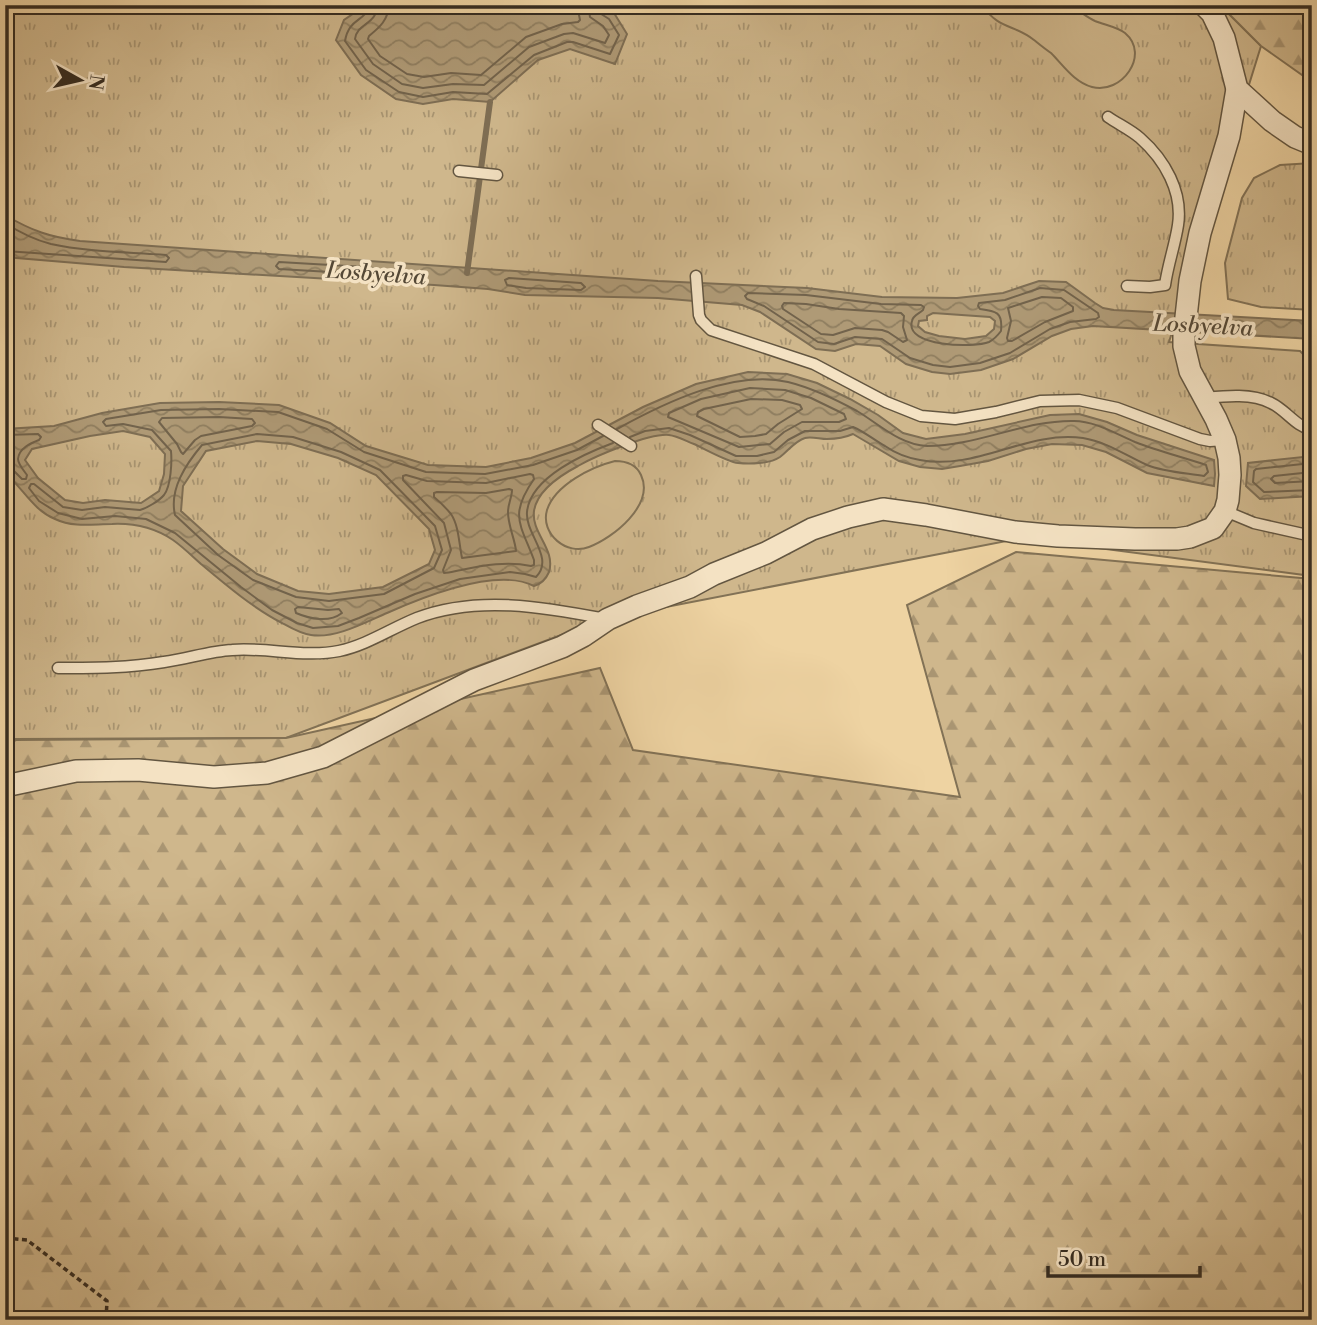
<svg xmlns="http://www.w3.org/2000/svg" width="1317" height="1325" font-family="'Libre Bodoni',serif">
<defs>
<pattern id="grass-tufts" width="24" height="20" patternUnits="userSpaceOnUse" patternTransform="scale(1.75)"><rect width="24" height="20" fill="#cfb78c"/><path d="M3 7l-1-3M5 7V3M7 7l1-3M15 17l-1-3M17 17v-4M19 17l1-3" fill="none" stroke="#a99572"/></pattern>
<pattern id="forest-firs" width="22" height="20" patternUnits="userSpaceOnUse" patternTransform="scale(1.75)"><rect width="22" height="20" fill="#cfb78c"/><path d="M5 1l3.5 6h-7zM16 11l3.5 6h-7z" fill="#a99572"/></pattern>
<pattern id="water-waves" width="16" height="10" patternUnits="userSpaceOnUse" patternTransform="scale(1.75)"><rect width="16" height="10" fill="#af9a76"/><path d="M0 5q4-4 8 0t8 0" fill="none" stroke="#8f7e60"/></pattern>
</defs>
<rect width="100%" height="100%" fill="#eed3a2"/>
<filter id="stains"><feTurbulence type="fractalNoise" baseFrequency=".00286" numOctaves="4"/><feColorMatrix values="0 0 0 0 .2 0 0 0 0 .09 0 0 0 0 .02 0 0 0 .5 -.17"/></filter>
<radialGradient id="worn" r=".72"><stop offset=".6" stop-color="#630" stop-opacity="0"/><stop offset="1" stop-color="#630" stop-opacity=".3"/></radialGradient>
<g fill="url(#grass-tufts)" stroke="#827256" stroke-width="2">
<path d="M 5,5 L 1220,5 L 1261,46 L 1169,342 L 1300,351 L 1311,362 L 1307,402 L 1312,407 L 1312,576 L 1022,538 L 604,619 L 286,738 L 14,739 L 5,743 Z"/>
<path d="M 1312,163 L 1312,310 L 1261,307 L 1228,299 L 1225,263 L 1242,198 L 1254,178 L 1280,165 Z"/>
</g>
<g fill="url(#forest-firs)" stroke="#827256" stroke-width="2">
<path d="M 1220,5 L 1312,5 L 1312,82 L 1261,46 Z"/>
<path d="M 1016,552 L 1312,579 L 1312,1320 L 5,1320 L 5,745 L 16,740 L 286,738 L 600,668 L 633,750 L 960,797 L 907,605 Z"/>
</g>
<g fill="#cfb78c" stroke="#827256" stroke-width="2">
<path d="M 982,5 C 1003,5 1025,5 1046,5 C 1052,5 1062,4 1068,5 C 1075,7 1086,17 1095,21 C 1105,25 1117,27 1125,33 C 1151,55 1121,95 1092,87 C 1074,82 1063,65 1051,53 C 1045,49 1039,44 1034,40 C 1014,24 999,30 982,5 Z"/>
<path d="M 615,461 C 626,461 636,464 641,475 C 655,505 613,538 589,547 C 567,556 540,534 547,510 C 555,485 591,467 615,461 Z"/>
</g>
<g fill="url(#water-waves)" stroke="#7e6e54" stroke-width="2" fill-rule="evenodd">
<path d="M 366,5 L 597,5 L 614,13 L 627,34 L 615,64 L 570,49 L 538,60 L 490,102 L 453,99 L 423,104 L 396,99 L 361,75 L 336,40 L 344,20 Z"/>
<path d="M 5,215 C 32,231 50,237 80,241 L 658,281 L 807,288 L 882,297 L 957,298 L 1003,293 L 1039,281 L 1066,282 L 1095,303 L 1103,308 L 1114,310 L 1312,321 L 1312,339 L 1093,326 L 1071,329 L 1052,336 L 1013,359 L 981,370 L 950,374 L 932,372 L 906,364 L 880,346 L 856,344 L 835,351 L 816,349 L 760,312 L 742,305 L 658,298 L 525,295 L 488,289 L 434,285 L 124,267 L 5,257 L 5,234 L 8,232 L 8,225 L 5,222 ZM 933,313 L 990,317 L 995,321 L 994,329 L 986,336 L 965,339 L 939,336 L 925,332 L 918,326 L 919,321 L 927,320 L 927,316 Z"/>
<path d="M 748,372 L 787,374 L 817,383 L 850,399 L 878,415 L 903,433 L 926,439 L 965,434 L 1050,415 L 1079,414 L 1107,422 L 1137,435 L 1214,460 L 1215,474 L 1214,486 L 1147,473 L 1106,452 L 1082,445 L 1052,444 L 1026,449 L 988,461 L 960,466 L 942,469 L 920,467 L 899,461 L 853,434 C 844,438 836,439 827,439 C 820,439 811,436 805,438 C 795,441 788,451 780,457 C 770,464 749,464 738,463 C 728,462 705,449 694,444 C 686,441 677,436 669,435 C 650,433 595,456 578,466 C 561,475 537,491 534,511 C 531,533 556,549 549,572 C 546,579 541,584 534,586 C 497,567 423,597 387,613 C 366,622 335,639 311,635 C 301,634 291,628 282,623 C 253,608 226,585 201,564 C 192,556 183,547 173,540 C 155,528 133,523 112,524 C 93,524 74,528 55,519 C 33,510 23,488 5,473 L 5,429 L 54,426 L 102,413 L 160,403 L 219,402 L 279,405 L 330,423 L 366,446 L 428,465 L 486,467 L 531,458 L 575,443 L 643,407 L 696,384 ZM 123,431 L 150,437 L 165,454 L 164,474 L 159,491 L 141,503 L 105,500 L 83,503 L 65,500 L 38,478 L 25,460 L 32,449 L 90,436 ZM 257,441 L 291,444 L 338,458 L 376,475 L 429,529 L 435,550 L 429,564 L 383,587 L 329,594 L 298,591 L 257,574 L 223,549 L 181,511 L 183,486 L 206,451 Z"/>
<path d="M 1312,456 L 1312,496 L 1260,499 L 1246,486 L 1248,463 Z"/>
</g>
<g fill="none" stroke-linecap="round" stroke-linejoin="round">
<g stroke="#72634c" stroke-width="2">
<path d="M 369,5 C 366,22 349,17 345,41 L 366,70 L 399,92 L 423,97 L 453,92 L 487,94 L 534,55 L 567,42 L 573,42 L 610,54 L 619,35 L 609,19 L 598,12 L 596,5"/>
<path d="M 378,5 C 376,25 357,23 355,39 L 373,64 L 402,84 L 423,88 L 453,84 L 484,85 L 529,47 L 564,34 L 573,33 L 605,43 L 609,35 L 603,26 L 590,17 L 588,5"/>
<path d="M 389,5 C 388,20 380,27 369,36 L 368,39 L 380,56 L 407,74 L 424,77 L 451,73 L 481,75 L 526,37 L 562,24 L 578,22 L 580,20 L 577,5"/>
<path d="M 5,223 C 19,232 35,240 51,244 C 87,252 129,252 166,255 L 169,258 L 166,262 L 5,251"/>
<path d="M 279,262 L 365,267 L 368,271 L 365,274 L 279,269 L 276,266 Z"/>
<path d="M 509,278 L 581,283 L 585,287 L 581,290 L 526,288 L 507,285 L 505,280 Z"/>
<path d="M 1040,288 L 1064,290 L 1098,313 L 1099,317 L 1096,319 L 1070,322 L 1050,329 L 1010,353 L 980,363 L 950,367 L 933,365 L 910,358 L 882,339 L 855,337 L 834,344 L 818,342 L 764,306 L 747,299 L 745,296 L 748,293 L 806,295 L 881,304 L 921,305 L 924,307 L 923,310 C 919,314 913,315 912,321 C 904,347 975,348 989,342 C 993,340 998,335 1001,331 C 1003,312 996,311 980,309 L 978,306 L 979,303 L 1005,300 Z"/>
<path d="M 1042,297 L 1061,298 L 1073,307 L 1073,311 L 1045,322 L 1012,341 L 1008,341 L 1007,338 L 1011,321 L 1008,308 Z"/>
<path d="M 784,303 L 806,304 L 839,309 L 901,313 L 904,316 L 903,327 L 907,340 L 903,342 L 888,332 L 882,330 L 855,328 L 833,335 L 821,334 L 783,309 L 782,306 Z"/>
<path d="M 750,388 L 785,390 L 811,398 L 844,414 L 846,419 L 839,422 L 802,422 L 784,432 L 770,444 L 739,447 L 668,417 L 669,413 L 701,399 Z"/>
<path d="M 751,399 L 782,400 L 800,405 L 802,409 L 778,424 L 766,434 L 755,436 L 740,437 L 697,416 L 698,412 L 704,409 Z"/>
<path d="M 219,417 L 252,419 L 255,423 L 252,426 L 201,436 L 195,440 L 183,454 L 181,452 L 177,444 L 159,422 L 162,418 Z"/>
<path d="M 617,429 C 664,403 734,369 788,382 C 812,388 835,399 857,411 C 879,424 900,445 927,446 C 978,446 1024,420 1074,421 C 1095,421 1116,434 1135,442 C 1158,451 1182,457 1206,465 L 1208,472 L 1204,476 C 1186,473 1164,472 1147,465 C 1125,455 1107,442 1083,438 C 1027,430 976,471 920,460 C 908,458 895,453 885,446 C 874,440 865,432 853,427 L 840,431 L 805,431 L 788,440 L 774,452 L 757,456 L 736,456 L 690,435 L 669,428 L 645,431 L 630,437"/>
<path d="M 257,434 L 293,437 L 341,452 L 380,470 L 435,526 L 442,550 L 434,568 L 384,594 L 329,601 L 296,597 L 253,580 L 218,555 L 175,515 C 169,489 186,464 202,445 Z"/>
<path d="M 5,435 L 38,434 L 41,437 L 39,440 C 31,443 19,448 18,459 C 18,464 24,471 27,475 L 26,479 L 22,479 L 12,469 L 5,468"/>
<path d="M 603,436 L 577,450 L 533,465 L 485,474 L 426,472 L 364,452 L 327,429 L 278,412 L 219,409 L 161,410 L 106,419 L 103,422 L 106,426 L 123,424 L 152,430 L 171,451 C 172,462 171,486 164,495 C 159,501 147,508 140,510 L 105,507 L 82,510 L 63,507 L 34,484 L 31,484 L 29,488 L 39,501 L 58,513 L 82,519 L 115,516 L 146,519 L 175,533 L 241,587 L 272,610 L 297,623 L 313,628 L 338,626 L 359,618 L 415,594 L 460,579 L 510,572 L 525,574 L 536,577 C 555,558 525,534 527,512 C 530,477 586,453 613,443"/>
<path d="M 1312,463 L 1256,469 L 1254,471 L 1253,482 L 1264,492 L 1312,490"/>
<path d="M 1312,472 L 1274,476 L 1271,479 L 1275,483 L 1312,481"/>
<path d="M 530,474 L 533,475 L 534,479 C 509,515 520,523 534,560 L 534,565 L 531,566 C 508,561 484,565 461,570 C 455,571 450,573 444,573 L 443,570 L 451,550 L 444,523 L 403,480 L 403,476 L 406,475 L 427,481 L 486,483 Z"/>
<path d="M 509,489 L 512,490 C 512,497 508,504 508,512 C 508,526 515,539 516,551 L 462,558 C 459,544 459,526 451,514 C 446,508 440,502 434,497 L 434,493 L 437,492 L 486,493 Z"/>
<path d="M 298,607 L 328,610 L 339,609 L 342,613 C 329,623 310,619 296,613 L 295,609 Z"/>
</g>
<path stroke="#7e6e54" stroke-width="6" d="M 467,273 L 490,102"/>
<g stroke="#635641" stroke-width="13">
<g id="lane">
<path d="M 1108,117 C 1118,124 1131,130 1140,138 C 1165,160 1183,192 1178,225 C 1175,245 1168,264 1165,285 L 1150,287 L 1127,286"/>
<path d="M 459,171 L 497,175"/>
<path d="M 696,276 L 699,315 L 701,320 L 711,330 L 814,364 L 886,402 L 921,416 L 955,419 L 996,412 L 1040,401 L 1079,400 L 1117,408 L 1200,439 L 1210,441 L 1225,440"/>
<path d="M 1205,398 C 1225,396 1252,393 1271,403 C 1286,410 1295,426 1312,430"/>
<path d="M 598,425 L 631,446"/>
<path d="M 1225,511 L 1254,523 L 1312,536"/>
<path d="M 58,668 C 94,668 129,668 164,662 C 187,659 210,651 232,650 C 267,647 304,658 339,651 C 367,645 390,629 417,618 C 477,595 544,607 606,619"/>
</g>
</g>
<g stroke="#635641" stroke-width="24">
<g id="street">
<path d="M 1204,5 L 1212,13 L 1224,38 L 1237,89 L 1272,121 L 1295,137 L 1312,144"/>
<path d="M 5,786 L 76,771 L 138,770 L 214,777 L 267,773 L 323,757 L 474,680 L 562,647 L 583,636 L 608,619 L 637,606 L 690,587 L 714,574 L 766,553 L 812,529 L 848,517 L 883,509 L 926,515 L 1015,532 L 1058,536 L 1135,539 L 1177,539 L 1190,537 L 1213,528 L 1225,511 L 1228,500 L 1230,475 L 1229,458 L 1225,440 L 1216,419 L 1190,371 L 1184,346 L 1184,335 L 1190,281 L 1200,233 L 1229,136 L 1237,89"/>
</g>
</g>
<path stroke="#352c21" stroke-width="3.5" stroke-dasharray="5 3.5" stroke-linecap="butt" d="M 5,1238 L 27,1240 L 107,1301 L 106,1320"/>
<use href="#lane" stroke="#f4e2c3" stroke-width="10"/>
<use href="#street" stroke="#f4e2c3" stroke-width="21"/>
</g>
<g text-anchor="middle" stroke-width="7" stroke-linejoin="round" paint-order="stroke">
<g font-size="23" font-style="italic" fill="#544836" stroke="#f4e2c3">
<text transform="translate(376 273) rotate(4)" y="8">Losbyelva</text>
<text transform="translate(1203 325) rotate(3)" y="8">Losbyelva</text>
</g>
</g>
<rect width="1317" height="1325" fill="none" stroke="#eed3a2" stroke-width="28"/>
<rect x="7" y="7" width="1303" height="1311" fill="none" stroke="#352c21" stroke-width="3.5"/>
<rect x="14" y="14" width="1289" height="1297" fill="none" stroke="#352c21" stroke-width="2"/>
<g transform="translate(80 80) rotate(98)" stroke="#f4e2c3" stroke-width="5" paint-order="stroke">
<path d="M0-5L12 26L0 18L-12 26Z" fill="#352c21"/>
<text y="-10" font-size="19" font-weight="bold" text-anchor="middle" fill="#352c21">N</text>
</g>
<path d="M1048 1266v10h152v-10" fill="none" stroke="#352c21" stroke-width="3.5"/>
<text x="1058" y="1266" font-size="21" fill="#352c21" stroke="#f4e2c3" stroke-width="5" paint-order="stroke">50 m</text>
<rect width="100%" height="100%" filter="url(#stains)"/>
<rect width="100%" height="100%" fill="url(#worn)"/>
</svg>
